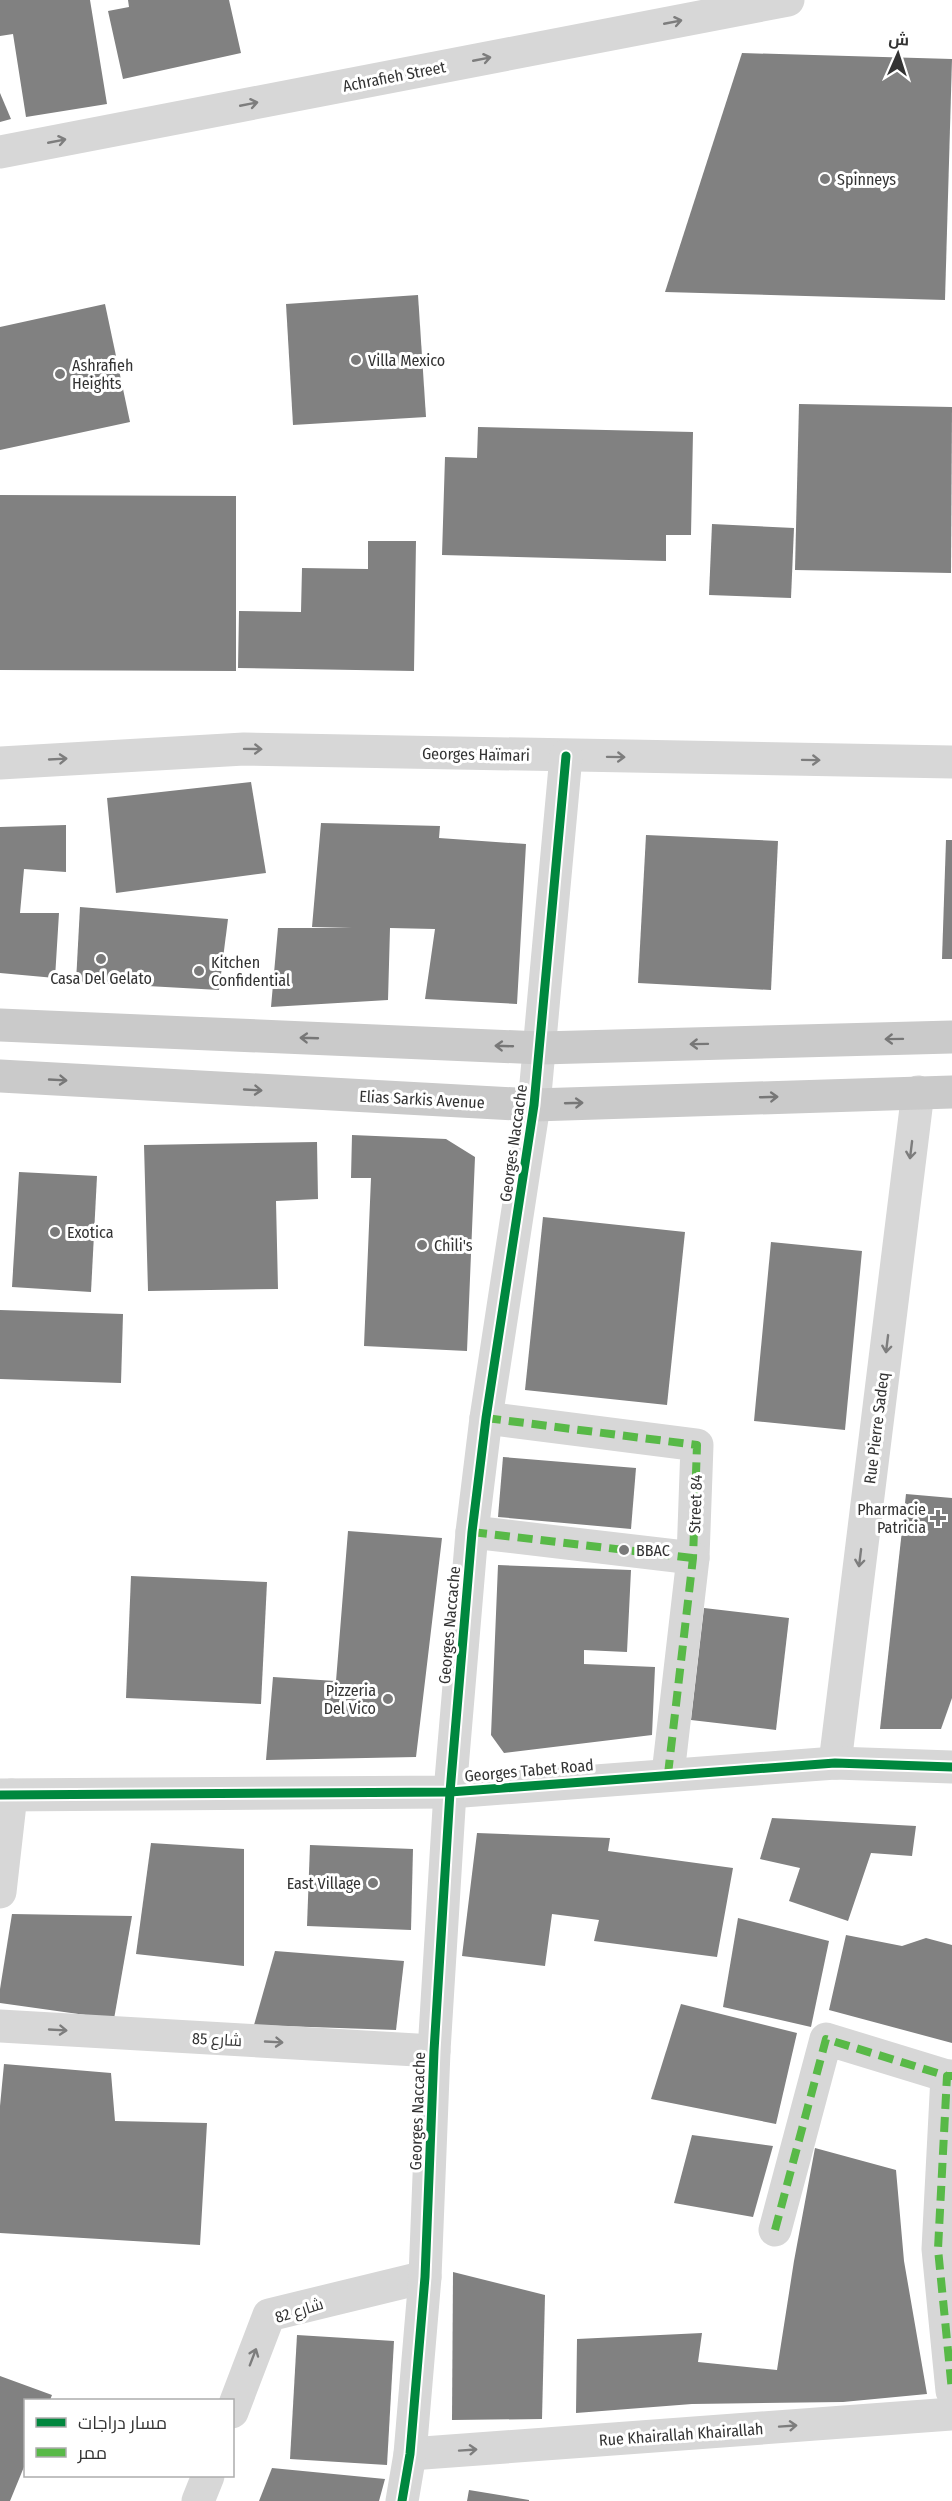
<svg xmlns="http://www.w3.org/2000/svg" width="952" height="2501" font-family="'Fira Sans Condensed',Cairo,sans-serif">
<rect width="100%" height="100%" fill="#fff"/>
<g fill="#818181">
<path d="M 0,0 L 90,0 L 107,104 L 26,117 L 13,34 L 0,36 Z"/>
<path d="M 128,0 L 229,0 L 241,53 L 123,79 L 108,11 L 129,7 Z"/>
<path d="M 742,53 L 952,59 L 945,300 L 665,292 Z"/>
<path d="M 0,93 L 11,119 L 0,122 Z"/>
<path d="M 418,295 L 426,417 L 293,425 L 286,304 Z"/>
<path d="M 105,304 L 130,422 L 0,450 L 0,327 Z"/>
<path d="M 799,404 L 952,407 L 951,573 L 795,570 Z"/>
<path d="M 478,427 L 693,432 L 691,535 L 666,535 L 666,561 L 442,555 L 445,457 L 477,458 Z"/>
<path d="M 0,495 L 236,496 L 236,671 L 0,670 Z"/>
<path d="M 712,524 L 794,528 L 791,598 L 709,595 Z"/>
<path d="M 368,541 L 416,541 L 414,671 L 238,668 L 239,611 L 301,612 L 302,568 L 368,569 Z"/>
<path d="M 251,782 L 266,873 L 116,893 L 107,798 Z"/>
<path d="M 321,823 L 440,826 L 439,838 L 526,844 L 517,1004 L 425,999 L 435,929 L 390,928 L 388,1000 L 271,1007 L 278,928 L 352,928 L 312,927 Z"/>
<path d="M 66,825 L 66,872 L 24,869 L 20,913 L 59,913 L 55,978 L 0,973 L 0,827 Z"/>
<path d="M 646,835 L 778,841 L 771,990 L 638,983 Z"/>
<path d="M 946,840 L 952,840 L 952,959 L 942,959 Z"/>
<path d="M 80,907 L 228,919 L 219,990 L 76,982 Z"/>
<path d="M 352,1135 L 446,1139 L 475,1157 L 467,1351 L 364,1346 L 371,1178 L 351,1178 Z"/>
<path d="M 317,1142 L 318,1199 L 276,1201 L 278,1289 L 148,1291 L 144,1145 Z"/>
<path d="M 19,1172 L 97,1176 L 91,1292 L 12,1287 Z"/>
<path d="M 543,1217 L 685,1232 L 667,1405 L 525,1390 Z"/>
<path d="M 771,1242 L 862,1251 L 845,1430 L 754,1421 Z"/>
<path d="M 0,1310 L 123,1314 L 121,1383 L 0,1379 Z"/>
<path d="M 503,1457 L 636,1468 L 631,1529 L 498,1517 Z"/>
<path d="M 906,1494 L 952,1498 L 952,1698 L 941,1729 L 880,1729 Z"/>
<path d="M 348,1531 L 442,1538 L 416,1757 L 266,1760 L 273,1677 L 336,1681 Z"/>
<path d="M 498,1565 L 631,1570 L 627,1652 L 584,1650 L 584,1664 L 655,1667 L 652,1735 L 504,1753 L 491,1735 Z"/>
<path d="M 131,1576 L 267,1582 L 261,1704 L 126,1698 Z"/>
<path d="M 704,1608 L 789,1618 L 776,1730 L 691,1720 Z"/>
<path d="M 772,1818 L 916,1826 L 912,1856 L 871,1853 L 848,1921 L 789,1901 L 800,1868 L 760,1859 Z"/>
<path d="M 477,1833 L 610,1838 L 608,1851 L 733,1868 L 717,1957 L 594,1941 L 599,1920 L 552,1914 L 545,1966 L 462,1956 Z"/>
<path d="M 151,1843 L 244,1849 L 244,1966 L 136,1954 Z"/>
<path d="M 310,1845 L 413,1849 L 411,1930 L 307,1926 Z"/>
<path d="M 12,1914 L 132,1916 L 114,2019 L 0,2003 L 0,1989 Z"/>
<path d="M 738,1918 L 829,1941 L 811,2027 L 723,2007 Z"/>
<path d="M 846,1935 L 902,1946 L 926,1938 L 952,1945 L 952,2043 L 829,2010 Z"/>
<path d="M 275,1951 L 404,1961 L 396,2030 L 254,2025 Z"/>
<path d="M 681,2004 L 797,2033 L 776,2124 L 651,2099 Z"/>
<path d="M 4,2064 L 111,2073 L 115,2121 L 207,2123 L 200,2245 L 0,2233 L 0,2106 Z"/>
<path d="M 692,2135 L 773,2146 L 753,2217 L 674,2203 Z"/>
<path d="M 815,2148 L 896,2170 L 904,2261 L 927,2394 L 843,2402 L 692,2404 L 576,2413 L 577,2339 L 702,2333 L 698,2362 L 777,2370 L 794,2261 Z"/>
<path d="M 453,2272 L 545,2295 L 542,2419 L 452,2420 Z"/>
<path d="M 297,2335 L 394,2341 L 387,2465 L 290,2459 Z"/>
<path d="M 0,2376 L 52,2395 L 50,2400 L 26,2400 L 26,2462 L 10,2501 L 0,2501 Z"/>
<path d="M 272,2468 L 385,2479 L 379,2501 L 259,2501 Z"/>
<path d="M 469,2490 L 529,2500 L 529,2501 L 467,2501 Z"/>
</g>
<g fill="none" stroke-linecap="round" stroke-linejoin="round">
<g stroke="#d7d7d7" stroke-width="33">
<path d="M 0,152 L 788,0"/>
<path d="M 0,763 L 244,749 L 952,762"/>
<path d="M 486,1418 L 697,1445 L 693,1558 L 668,1774"/>
<path d="M 472,1532 L 693,1558"/>
<path d="M 835,1763 L 918,1092"/>
<path d="M 0,1795 L 450,1792 L 835,1763 L 952,1767"/>
<path d="M 0,1892 L 11,1795"/>
<path d="M 0,2026 L 434,2051"/>
<path d="M 952,2076 L 947,2076 L 938,2249 L 952,2391"/>
<path d="M 775,2230 L 826,2039 L 947,2076"/>
<path d="M 232,2412 L 269,2315 L 425,2277"/>
<path d="M 410,2454 L 952,2414"/>
<path d="M 198,2501 L 208,2476"/>
<path d="M 402,2501 L 410,2454 L 425,2277 L 434,2051 L 450,1792 L 472,1532 L 486,1418 L 534,1105 L 566,756"/>
</g>
<g stroke="#cacaca" stroke-width="33">
<path d="M 0,1025 L 541,1048 L 952,1037"/>
<path d="M 0,1076 L 534,1105 L 952,1092"/>
</g>
<g stroke="#58b947" stroke-width="8" stroke-dasharray="15 8" stroke-linecap="butt">
<path d="M 486,1418 L 697,1445 L 693,1558 L 668,1774"/>
<path d="M 472,1532 L 693,1558"/>
<path d="M 952,2076 L 947,2076 L 938,2249 L 952,2391"/>
<path d="M 775,2230 L 826,2039 L 947,2076"/>
</g>
<g stroke="#fff" stroke-width="13">
<g id="cycleway">
<path d="M 0,1795 L 450,1792 L 835,1763 L 952,1767"/>
<path d="M 402,2501 L 410,2454 L 425,2277 L 434,2051 L 450,1792 L 472,1532 L 486,1418 L 534,1105 L 566,756"/>
</g>
</g>
<use href="#cycleway" stroke="#00873e" stroke-width="9"/>
</g>
<defs><path id="oneway-shaft" d="M-6 0H5M1.5-3L5.5 0L1.5 3" fill="none" stroke-width="1.6" stroke-linecap="round" stroke-linejoin="round" transform="scale(1.5)"/></defs>
<g stroke="#7d7d7d">
<use href="#oneway-shaft" transform="translate(673 22) rotate(-11)"/>
<use href="#oneway-shaft" transform="translate(482 59) rotate(-11)"/>
<use href="#oneway-shaft" transform="translate(249 104) rotate(-11)"/>
<use href="#oneway-shaft" transform="translate(57 141) rotate(-11)"/>
<use href="#oneway-shaft" transform="translate(253 749) rotate(1)"/>
<use href="#oneway-shaft" transform="translate(616 757) rotate(1)"/>
<use href="#oneway-shaft" transform="translate(58 759) rotate(-3)"/>
<use href="#oneway-shaft" transform="translate(811 760) rotate(1)"/>
<use href="#oneway-shaft" transform="translate(911 1150) rotate(97)"/>
<use href="#oneway-shaft" transform="translate(887 1344) rotate(97)"/>
<use href="#oneway-shaft" transform="translate(860 1558) rotate(97)"/>
<use href="#oneway-shaft" transform="translate(58 2030) rotate(3)"/>
<use href="#oneway-shaft" transform="translate(274 2042) rotate(3)"/>
<use href="#oneway-shaft" transform="translate(253 2357) rotate(-69)"/>
<use href="#oneway-shaft" transform="translate(788 2426) rotate(-4)"/>
<use href="#oneway-shaft" transform="translate(468 2450) rotate(-4)"/>
</g>
<g stroke="#777">
<use href="#oneway-shaft" transform="translate(309 1038) rotate(-178)"/>
<use href="#oneway-shaft" transform="translate(894 1039) rotate(179)"/>
<use href="#oneway-shaft" transform="translate(699 1044) rotate(179)"/>
<use href="#oneway-shaft" transform="translate(504 1046) rotate(-178)"/>
<use href="#oneway-shaft" transform="translate(58 1080) rotate(3)"/>
<use href="#oneway-shaft" transform="translate(253 1090) rotate(3)"/>
<use href="#oneway-shaft" transform="translate(769 1097) rotate(-2)"/>
<use href="#oneway-shaft" transform="translate(574 1103) rotate(-2)"/>
</g>
<g fill="#7a7a7a" stroke="#fff" stroke-width="2">
<circle cx="825" cy="179" r="6"/>
<circle cx="356" cy="360" r="6"/>
<circle cx="60" cy="374" r="6"/>
<circle cx="101" cy="959" r="6"/>
<circle cx="199" cy="971" r="6"/>
<circle cx="55" cy="1232" r="6"/>
<circle cx="422" cy="1245" r="6"/>
<path d="M935 1509h6v6h6v6h-6v6h-6v-6h-6v-6h6z"/>
<circle cx="624" cy="1550" r="6"/>
<circle cx="388" cy="1699" r="6"/>
<circle cx="373" cy="1883" r="6"/>
</g>
<g text-anchor="middle" stroke-width="6" stroke-linejoin="round" paint-order="stroke">
<g font-size="16" fill="#333" stroke="#fff">
<text transform="translate(394 76) rotate(-11)" y="6">Achrafieh Street</text>
<text transform="translate(476 754) rotate(1)" y="6">Georges Haïmari</text>
<text transform="translate(422 1099) rotate(3)" y="6">Elias Sarkis Avenue</text>
<text transform="translate(513 1143) rotate(-82)" y="6">Georges Naccache</text>
<text transform="translate(876 1428) rotate(-83)" y="6">Rue Pierre Sadeq</text>
<text transform="translate(695 1504) rotate(-88)" y="6">Street 84</text>
<text transform="translate(449 1625) rotate(-85)" y="6">Georges Naccache</text>
<text transform="translate(529 1770) rotate(-5)" y="6">Georges Tabet Road</text>
<text transform="translate(217 2039) rotate(3)" y="6">شارع 85</text>
<text transform="translate(417 2111) rotate(-88)" y="6">Georges Naccache</text>
<text transform="translate(299 2310) rotate(-17)" y="6">شارع 82</text>
<text transform="translate(681 2434) rotate(-4)" y="6">Rue Khairallah Khairallah</text>
</g>
<g font-size="16" fill="#333" stroke="#fff" text-anchor="start">
<text x="837" y="185">Spinneys</text>
<text x="368" y="366">Villa Mexico</text>
<text x="72" y="371">Ashrafieh<tspan x="72" dy="18">Heights</tspan></text>
<text x="211" y="968">Kitchen<tspan x="211" dy="18">Confidential</tspan></text>
<text x="101" y="984" text-anchor="middle">Casa Del Gelato</text>
<text x="67" y="1238">Exotica</text>
<text x="434" y="1251">Chili's</text>
<text x="926" y="1515" text-anchor="end">Pharmacie<tspan x="926" dy="18">Patricia</tspan></text>
<text x="636" y="1556">BBAC</text>
<text x="376" y="1696" text-anchor="end">Pizzeria<tspan x="376" dy="18">Del Vico</tspan></text>
<text x="361" y="1889" text-anchor="end">East Village</text>
</g>
</g>
<rect x="24" y="2399" width="210" height="78" fill="#ffffff" stroke="#adadad" stroke-width="1.5"/>
<rect x="36" y="2418" width="30" height="9" fill="#00873e" stroke="#adadad" stroke-width="1.5"/>
<text x="78" y="2429" font-size="18" fill="#333333">مسار دراجات</text>
<rect x="36" y="2448" width="30" height="9" fill="#58b947" stroke="#adadad" stroke-width="1.5"/>
<text x="78" y="2459" font-size="18" fill="#333333">ممر</text>
<g transform="translate(898 54) rotate(3)" stroke="#ffffff" stroke-width="4.5" paint-order="stroke">
<path d="M0-4.5L10 22L0 15L-10 22Z" fill="#333333"/>
<text y="-9" font-size="16" font-weight="bold" text-anchor="middle" fill="#333333">ش</text>
</g>
</svg>
